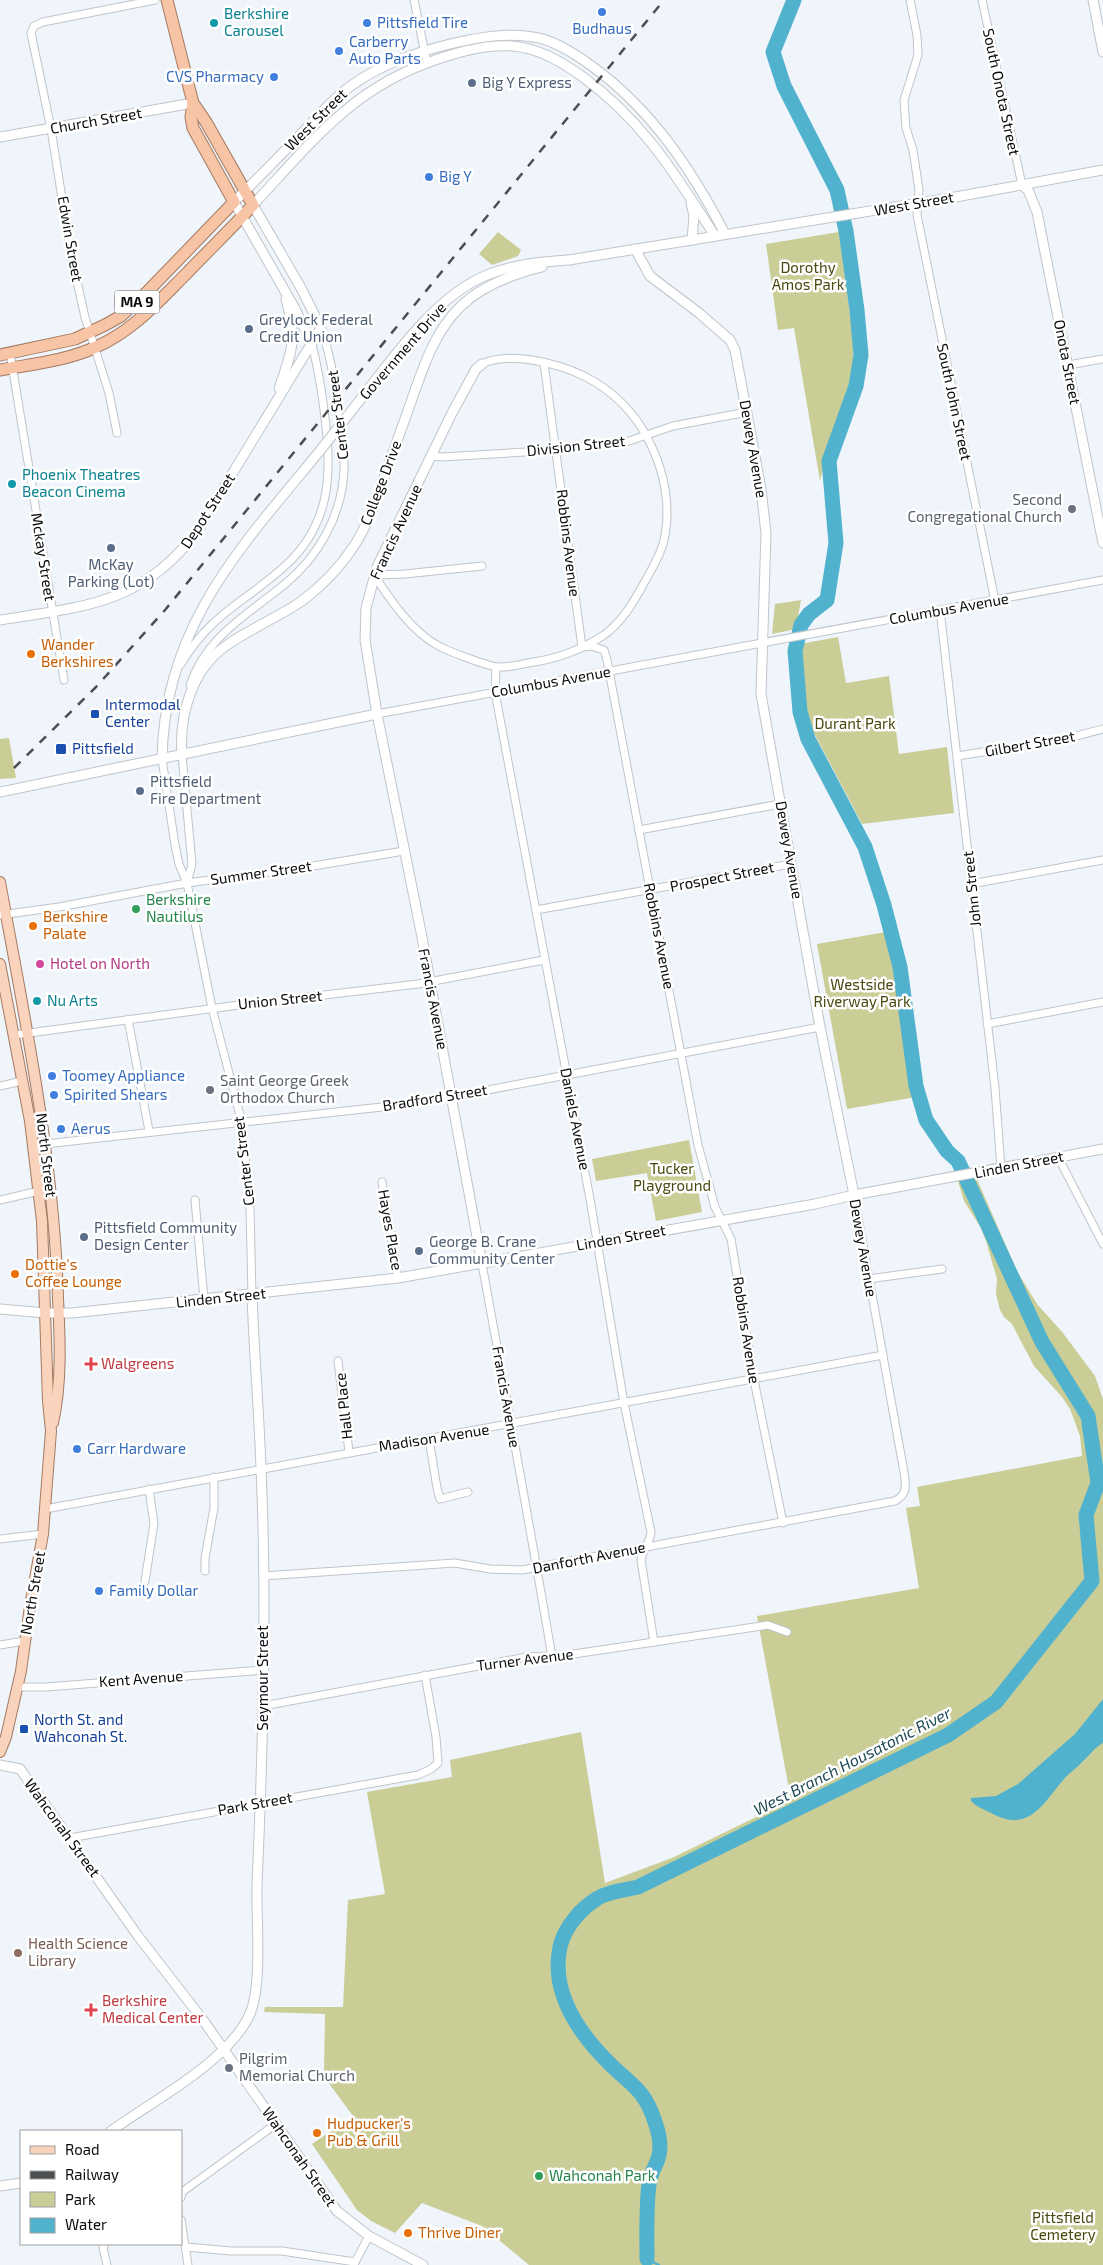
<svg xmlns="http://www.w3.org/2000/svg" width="1103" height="2265" font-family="'Exo 2',sans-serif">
<rect width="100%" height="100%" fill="#eff5fb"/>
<g fill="#cacd96">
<path d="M 498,232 L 521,250 L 518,256 L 492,265 L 479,254 Z"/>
<path d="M 839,232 L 853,336 L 853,374 L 848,396 L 830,439 L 820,481 L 794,328 L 778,330 L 766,244 Z"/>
<path d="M 801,600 L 796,629 L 772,634 L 775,604 Z"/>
<path d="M 838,637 L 846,683 L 889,676 L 899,754 L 947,747 L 954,813 L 862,824 L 806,718 L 800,664 L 800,644 Z"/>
<path d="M 9,738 L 16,778 L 0,779 L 0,739 Z"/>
<path d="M 886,932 L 916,1097 L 847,1109 L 817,944 Z"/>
<path d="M 689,1140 L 702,1212 L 656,1221 L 647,1173 L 596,1181 L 592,1159 Z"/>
<path d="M 976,1177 L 1017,1271 L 1037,1304 L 1063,1333 L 1095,1376 L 1103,1399 L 1103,2265 L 529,2265 L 482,2226 L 422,2203 L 395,2233 L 371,2221 L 357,2210 L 312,2144 L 353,2116 L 322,2074 L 324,2074 L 325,2014 L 264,2012 L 265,2007 L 343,2007 L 348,1900 L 385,1894 L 367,1792 L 452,1777 L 450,1760 L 581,1732 L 605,1883 L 672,1858 L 791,1800 L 757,1616 L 919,1588 L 906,1508 L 920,1506 L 917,1487 L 1082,1456 L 1080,1436 L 1070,1409 L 1062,1397 L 1034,1366 L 1012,1324 L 1004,1317 L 1000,1310 L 996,1294 L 997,1279 L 986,1241 L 981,1228 L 964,1201 L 958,1181 Z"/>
</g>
<path fill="#50b2cd" d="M 1103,1699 L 1103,1743 C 1095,1747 1090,1755 1083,1761 C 1077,1768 1069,1773 1064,1779 C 1043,1803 1030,1833 993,1814 C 986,1810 976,1807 971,1801 L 971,1798 L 996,1796 L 1018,1784 L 1075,1734 Z"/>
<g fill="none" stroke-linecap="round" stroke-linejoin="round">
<path stroke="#50b2cd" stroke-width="2.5" d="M 645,2265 L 647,2259 L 659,2265"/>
<path stroke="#50b2cd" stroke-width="15" d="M 647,2259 C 647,2234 646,2208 649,2184 C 650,2175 655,2167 658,2159 C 662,2147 659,2133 655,2122 C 645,2091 634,2087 612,2066 C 580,2035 550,1994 560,1947 C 564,1928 581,1908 598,1898 C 609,1891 626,1890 638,1887 L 948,1735 L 996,1702 L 1092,1581 L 1086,1515 L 1098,1483 L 1088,1416 L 1042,1342 L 958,1161 L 947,1151 L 926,1120 L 916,1086 L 900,967 L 884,905 L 865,847 L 808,739 L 800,712 L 795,651 L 801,625 L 809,614 L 827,600 L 836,543 L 829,461 L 856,386 L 861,355 L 857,310 L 846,231 L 837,190 L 784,86 L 773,52 L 794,0"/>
<g stroke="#bfc5cb" stroke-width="9">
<g id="minor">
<path d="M 414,0 L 427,63"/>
<path d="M 910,0 L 917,35 L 918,55 L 904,100 L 906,128 L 913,150 L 919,190 L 917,215 L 995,601"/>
<path d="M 982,0 L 1022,185"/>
<path d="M 10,353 L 64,680"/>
<path d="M 544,363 L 582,647 L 591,646 L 604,650 L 607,660 L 698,1145 L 715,1207 L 731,1239 L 754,1380 L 783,1523"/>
<path d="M 1068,365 L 1103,359"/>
<path d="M 117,433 L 109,393 L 85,317 L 71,255 L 51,129 L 31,33 L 34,26 L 43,22 L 155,0"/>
<path d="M 432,456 L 442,457 L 525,452 L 626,442 L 673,426 L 747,412"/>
<path d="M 374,575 C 389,598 411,631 437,645 C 447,651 485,665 497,667 C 509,668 522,664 534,662 C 559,658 583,649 604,635 C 622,622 633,603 643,585 C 650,572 659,558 663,544 C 672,510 665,472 649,441 C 635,413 612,390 584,376 C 557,363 510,351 482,364"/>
<path d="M 374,575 L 405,574 L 482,566"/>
<path d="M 940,610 L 995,1088 L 1001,1168"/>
<path d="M 181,664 C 211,613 246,602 286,565 C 333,522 332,468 324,410 C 321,387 318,365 311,342"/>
<path d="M 496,667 L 495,692 L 590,1199 L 624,1403 L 651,1532 C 650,1543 643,1549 641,1560 L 654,1642"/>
<path d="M 190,685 C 206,637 247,615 285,584 C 319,556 342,515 344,470 C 345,448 341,427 338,406 C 334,379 330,353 321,328"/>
<path d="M 377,714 L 1103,580"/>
<path d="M 182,755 L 192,864 L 187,883"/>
<path d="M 957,756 L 1061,740 L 1103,729"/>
<path d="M 162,759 L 175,845 L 179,864 L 187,883 L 212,1008 L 242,1123 L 250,1209 L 252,1295"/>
<path d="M 639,830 L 780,804"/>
<path d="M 971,884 L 1103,860"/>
<path d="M 536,910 L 791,864"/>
<path d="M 0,915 L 59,907 L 187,883 L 307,867 L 404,851"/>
<path d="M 128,1019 L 149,1131"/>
<path d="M 987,1024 L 1103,1002"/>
<path d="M 14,1035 L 239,1005 L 418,984 L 544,960"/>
<path d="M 0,1086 L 22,1081"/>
<path d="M 45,1144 L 391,1106 L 451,1097 L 820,1027"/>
<path d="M 1058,1157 L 1103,1244"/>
<path d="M 382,1182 L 398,1278"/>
<path d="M 0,1200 L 39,1191"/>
<path d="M 195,1200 L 204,1299"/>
<path d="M 482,1264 C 506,1395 530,1526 552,1657"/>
<path d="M 868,1279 L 942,1269"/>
<path d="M 338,1361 L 349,1452"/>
<path d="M 429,1439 L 437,1488 L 440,1499 L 468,1492"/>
<path d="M 45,1509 L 883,1355"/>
<path d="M 0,1539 L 43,1534"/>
<path d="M 205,1571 L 205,1558 L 214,1508 L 214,1477"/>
<path d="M 263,1576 L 455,1563 L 490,1569 L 522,1570 L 895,1501 C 908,1494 906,1485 904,1472 L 854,1195"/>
<path d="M 145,1581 L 154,1524 L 149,1489"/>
<path d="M 0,1645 L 24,1641"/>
<path d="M 19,1687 L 46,1687 L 264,1670"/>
<path d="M 263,1706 L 527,1657 L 567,1655 L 768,1625 L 787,1632"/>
<path d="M 70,1838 L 418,1775 L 431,1769 L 438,1763 L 436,1737 L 425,1675"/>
<path d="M 181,2197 L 182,2192 L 276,2124"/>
<path d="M 181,2220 L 188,2265"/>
<path d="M 105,2244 L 103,2248 L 107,2265"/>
<path d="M 186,2247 L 231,2251 L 282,2251 L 355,2262"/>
<path d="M 354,2264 L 369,2236"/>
</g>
</g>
<g stroke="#bfc5cb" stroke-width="11">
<g id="tertiary">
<path d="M 1093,0 L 1103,52"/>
<path d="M 0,137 L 193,103"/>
<path d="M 1022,185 L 1028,190 L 1037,212 L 1103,543"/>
<path d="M 691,203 L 694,216 L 692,240"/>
<path d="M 635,249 L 650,276 L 699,313 L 730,340 L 735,350 L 761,489 L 766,533 L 761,694 L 820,1027 L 854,1195"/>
<path d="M 311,342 L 294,307 L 234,202 C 255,181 277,159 298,137 C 316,119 331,100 352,85 C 382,64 414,53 450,44 C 480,37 512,31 543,39 C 562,45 577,55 593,67 C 652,110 692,170 725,234"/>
<path d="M 482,364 L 476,369 L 452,413 L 377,567 L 366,608 L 365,640 L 377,714 L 421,932 L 482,1264"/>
<path d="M 279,388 C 293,349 297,340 286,299"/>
<path d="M 349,414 C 386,368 432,297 487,275 C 513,264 542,262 569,260 L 950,198 L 1103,170"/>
<path d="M 0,620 C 83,607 144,604 198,530 L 321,328 L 301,288 L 253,205 C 283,173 312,138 346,110 C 372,88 405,70 438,59 C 461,51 487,44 512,46 C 539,48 562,62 583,77 C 644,122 675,174 715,236"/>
<path d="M 182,755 C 179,714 192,669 227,645 C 250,629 276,618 299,603 C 320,588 340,567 354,546 C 367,526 375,503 383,481 C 392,454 402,428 411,402 C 423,368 434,332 461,306 C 483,285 513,274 542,267"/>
<path d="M 162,759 C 164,627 240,548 319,452"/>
<path d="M 0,792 L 377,714"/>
<path d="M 0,1309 L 46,1313 L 72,1313 L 398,1278 L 815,1204 L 854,1195 L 1103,1149"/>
<path d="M 0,1765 L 20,1769 L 138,1936 L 203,2020 L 337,2211 L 369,2236 L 423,2265"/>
<path d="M 111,2131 C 154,2100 226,2063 249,2016 C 263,1987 256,1920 257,1885 C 263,1746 267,1607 261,1468 C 259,1410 254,1353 252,1295"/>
<path d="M 0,2186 L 21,2183"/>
</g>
</g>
<g stroke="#a37a62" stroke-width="12">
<g id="primary">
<path d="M 0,882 C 25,1020 54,1158 58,1298 C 60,1340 62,1382 53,1423"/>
<path d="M 0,964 L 30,1121 L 42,1221 L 48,1401 L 51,1431 L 43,1534 L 30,1606 L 21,1671 L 6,1737 L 0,1752"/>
</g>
</g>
<g stroke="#a37a62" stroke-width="13">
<g id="trunk">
<path d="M 0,355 L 75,339 L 105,325 L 121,316 L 147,292 L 234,202 L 193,128 L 191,117 L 193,103 L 167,0"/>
<path d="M 0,370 C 32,364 66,361 96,347 C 133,331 159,301 187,273 C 209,250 232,228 253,205 L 206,122 L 193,103"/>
</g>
</g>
<use href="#minor" stroke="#fff" stroke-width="7"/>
<use href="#tertiary" stroke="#fff" stroke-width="9"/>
<use href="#primary" stroke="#fad3bc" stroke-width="10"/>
<use href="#trunk" stroke="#f8c4a6" stroke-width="11"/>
<path stroke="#4c4f52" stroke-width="2.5" stroke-dasharray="9 9" stroke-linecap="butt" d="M 14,768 L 96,687 L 165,610 L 664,0"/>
<g stroke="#bfc5cb" stroke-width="11" stroke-linecap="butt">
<path id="tertiary-bridge" d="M 319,452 L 349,414"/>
</g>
<use href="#tertiary-bridge" stroke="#fff" stroke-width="9"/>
</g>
<g fill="#3f7fe0" stroke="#fff" stroke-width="2">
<circle cx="602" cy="12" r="5"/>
<circle cx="367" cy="23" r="5"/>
<circle cx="339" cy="51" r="5"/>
<circle cx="274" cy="77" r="5"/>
<circle cx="429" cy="177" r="5"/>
<circle cx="52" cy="1076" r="5"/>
<circle cx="54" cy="1095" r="5"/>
<circle cx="61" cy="1129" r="5"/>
<circle cx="77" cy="1449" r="5"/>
<circle cx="99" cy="1591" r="5"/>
</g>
<g fill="#0f9aa8" stroke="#fff" stroke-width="2">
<circle cx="214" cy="23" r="5"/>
<circle cx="12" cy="484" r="5"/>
<circle cx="37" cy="1001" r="5"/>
</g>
<g fill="#5c6f8a" stroke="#fff" stroke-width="2">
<circle cx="472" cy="83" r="5"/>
<circle cx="249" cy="329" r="5"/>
<circle cx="111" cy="548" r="5"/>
<circle cx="140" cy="791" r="5"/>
<circle cx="84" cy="1237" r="5"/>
<circle cx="419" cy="1251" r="5"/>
</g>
<g fill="#6b7280" stroke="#fff" stroke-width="2">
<circle cx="1072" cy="509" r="5"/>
<circle cx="210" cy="1090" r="5"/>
<circle cx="229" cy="2068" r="5"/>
</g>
<g fill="#e8710a" stroke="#fff" stroke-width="2">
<circle cx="31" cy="654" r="5"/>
<circle cx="33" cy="926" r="5"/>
<circle cx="15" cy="1274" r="5"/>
<circle cx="317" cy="2133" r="5"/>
<circle cx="408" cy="2233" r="5"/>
</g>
<g fill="#1a4fb4" stroke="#fff" stroke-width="2">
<rect x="90" y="709" width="10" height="10" rx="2.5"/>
<rect x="55" y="743" width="12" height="12" rx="2.5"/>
<rect x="19" y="1724" width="10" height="10" rx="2.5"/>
</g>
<g fill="#2e9e5b" stroke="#fff" stroke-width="2">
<circle cx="136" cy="909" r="5"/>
<circle cx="539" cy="2176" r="5"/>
</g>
<circle fill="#d1479c" stroke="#fff" stroke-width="2" cx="40" cy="964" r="5"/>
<g fill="#e0444e" stroke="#fff" stroke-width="2">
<path d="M88.5 1356.5h5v5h5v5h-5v5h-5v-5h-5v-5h5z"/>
<path d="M88.5 2002.5h5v5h5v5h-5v5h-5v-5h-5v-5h5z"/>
</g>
<circle fill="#8d6e63" stroke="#fff" stroke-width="2" cx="18" cy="1953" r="5"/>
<g text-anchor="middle" stroke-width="5" stroke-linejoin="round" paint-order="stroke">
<rect fill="#fff" stroke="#545556" stroke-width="1" x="114.5" y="290.5" width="45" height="23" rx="4"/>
<g font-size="14" font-weight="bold" fill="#0a0c0e">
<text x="137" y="307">MA 9</text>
</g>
<g font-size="15" fill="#0d838f" stroke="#fff" text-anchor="start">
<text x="224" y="19">Berkshire<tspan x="224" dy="17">Carousel</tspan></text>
<text x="22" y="480">Phoenix Theatres<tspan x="22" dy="17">Beacon Cinema</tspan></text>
<text x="47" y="1006">Nu Arts</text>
</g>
<g font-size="15" fill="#366cbe" stroke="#fff" text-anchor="start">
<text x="377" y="28">Pittsfield Tire</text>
<text x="602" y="34" text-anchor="middle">Budhaus</text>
<text x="349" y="47">Carberry<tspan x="349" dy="17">Auto Parts</tspan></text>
<text x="264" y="82" text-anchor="end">CVS Pharmacy</text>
<text x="439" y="182">Big Y</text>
<text x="62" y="1081">Toomey Appliance</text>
<text x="64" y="1100">Spirited Shears</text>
<text x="71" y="1134">Aerus</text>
<text x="87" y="1454">Carr Hardware</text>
<text x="109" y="1596">Family Dollar</text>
</g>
<g font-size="15" fill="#4e5e75" stroke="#fff" text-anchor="start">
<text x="482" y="88">Big Y Express</text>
<text x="259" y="325">Greylock Federal<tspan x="259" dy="17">Credit Union</tspan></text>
<text x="111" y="570" text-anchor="middle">McKay<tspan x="111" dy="17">Parking (Lot)</tspan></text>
<text x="150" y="787">Pittsfield<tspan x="150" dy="17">Fire Department</tspan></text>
<text x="94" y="1233">Pittsfield Community<tspan x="94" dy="17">Design Center</tspan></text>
<text x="429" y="1247">George B. Crane<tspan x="429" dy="17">Community Center</tspan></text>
</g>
<g font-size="15" fill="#0a0c0e" stroke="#fff">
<text transform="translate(1001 92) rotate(78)" y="5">South Onota Street</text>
<text transform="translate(316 120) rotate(-45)" y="5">West Street</text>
<text transform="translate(96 121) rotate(-10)" y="5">Church Street</text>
<text transform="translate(914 204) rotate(-10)" y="5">West Street</text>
<text transform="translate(70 239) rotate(80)" y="5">Edwin Street</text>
<text transform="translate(403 351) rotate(-49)" y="5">Government Drive</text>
<text transform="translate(1067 362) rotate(79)" y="5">Onota Street</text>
<text transform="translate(954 402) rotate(78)" y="5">South John Street</text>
<text transform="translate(338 415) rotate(-97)" y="5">Center Street</text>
<text transform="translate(576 446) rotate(-6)" y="5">Division Street</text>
<text transform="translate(753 449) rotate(80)" y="5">Dewey Avenue</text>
<text transform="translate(381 483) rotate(-69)" y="5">College Drive</text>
<text transform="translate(208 511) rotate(-57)" y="5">Depot Street</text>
<text transform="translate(396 532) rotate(-65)" y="5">Francis Avenue</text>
<text transform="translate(568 543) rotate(83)" y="5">Robbins Avenue</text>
<text transform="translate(43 557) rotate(81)" y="5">Mckay Street</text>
<text transform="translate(949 609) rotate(-10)" y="5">Columbus Avenue</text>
<text transform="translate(551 682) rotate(-10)" y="5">Columbus Avenue</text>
<text transform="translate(1030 744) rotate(-10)" y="5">Gilbert Street</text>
<text transform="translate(789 850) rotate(80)" y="5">Dewey Avenue</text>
<text transform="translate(261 873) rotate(-8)" y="5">Summer Street</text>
<text transform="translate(722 877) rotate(-11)" y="5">Prospect Street</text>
<text transform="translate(972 889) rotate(-96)" y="5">John Street</text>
<text transform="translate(659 936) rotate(79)" y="5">Robbins Avenue</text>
<text transform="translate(433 999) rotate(79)" y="5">Francis Avenue</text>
<text transform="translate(280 1000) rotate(-6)" y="5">Union Street</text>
<text transform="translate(435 1098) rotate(-9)" y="5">Bradford Street</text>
<text transform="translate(575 1119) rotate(79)" y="5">Daniels Avenue</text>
<text transform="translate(46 1155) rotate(83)" y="5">North Street</text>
<text transform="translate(244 1161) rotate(-97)" y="5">Center Street</text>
<text transform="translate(1019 1165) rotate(-11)" y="5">Linden Street</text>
<text transform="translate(390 1230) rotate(80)" y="5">Hayes Place</text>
<text transform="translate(621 1238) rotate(-10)" y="5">Linden Street</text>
<text transform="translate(863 1248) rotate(80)" y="5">Dewey Avenue</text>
<text transform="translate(221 1298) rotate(-6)" y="5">Linden Street</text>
<text transform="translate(746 1330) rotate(81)" y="5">Robbins Avenue</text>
<text transform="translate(506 1397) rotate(80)" y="5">Francis Avenue</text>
<text transform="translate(344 1406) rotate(-96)" y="5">Hall Place</text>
<text transform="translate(434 1438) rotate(-9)" y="5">Madison Avenue</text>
<text transform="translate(589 1558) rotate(-11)" y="5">Danforth Avenue</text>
<text transform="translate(33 1593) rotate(-80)" y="5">North Street</text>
<text transform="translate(525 1660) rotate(-7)" y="5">Turner Avenue</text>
<text transform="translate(263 1678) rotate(-90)" y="5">Seymour Street</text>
<text transform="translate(141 1679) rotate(-4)" y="5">Kent Avenue</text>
<text transform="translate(255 1804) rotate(-10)" y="5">Park Street</text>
<text transform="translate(62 1828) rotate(54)" y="5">Wahconah Street</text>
<text transform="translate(299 2157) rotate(55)" y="5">Wahconah Street</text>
</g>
<g font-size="15" fill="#48490f" stroke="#fff">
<text x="808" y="273">Dorothy<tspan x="808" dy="17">Amos Park</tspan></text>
<text x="855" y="729">Durant Park</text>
<text x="862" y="990">Westside<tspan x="862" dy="17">Riverway Park</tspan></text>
<text x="672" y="1174">Tucker<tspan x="672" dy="17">Playground</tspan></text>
<text x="1063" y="2223">Pittsfield<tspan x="1063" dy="17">Cemetery</tspan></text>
</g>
<g font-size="15" fill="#5b616d" stroke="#fff" text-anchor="start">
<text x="1062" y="505" text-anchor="end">Second<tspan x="1062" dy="17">Congregational Church</tspan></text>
<text x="220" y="1086">Saint George Greek<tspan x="220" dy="17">Orthodox Church</tspan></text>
<text x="239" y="2064">Pilgrim<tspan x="239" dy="17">Memorial Church</tspan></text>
</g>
<g font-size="15" fill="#c56008" stroke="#fff" text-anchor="start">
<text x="41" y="650">Wander<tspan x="41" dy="17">Berkshires</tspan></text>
<text x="43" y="922">Berkshire<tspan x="43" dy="17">Palate</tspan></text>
<text x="25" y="1270">Dottie's<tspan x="25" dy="17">Coffee Lounge</tspan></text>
<text x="327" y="2129">Hudpucker's<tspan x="327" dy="17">Pub &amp; Grill</tspan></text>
<text x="418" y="2238">Thrive Diner</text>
</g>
<g font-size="15" fill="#164399" stroke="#fff" text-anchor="start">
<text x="105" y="710">Intermodal<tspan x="105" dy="17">Center</tspan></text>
<text x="72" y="754">Pittsfield</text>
<text x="34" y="1725">North St. and<tspan x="34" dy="17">Wahconah St.</tspan></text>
</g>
<g font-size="15" fill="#27864d" stroke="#fff" text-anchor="start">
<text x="146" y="905">Berkshire<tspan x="146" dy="17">Nautilus</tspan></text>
<text x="549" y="2181">Wahconah Park</text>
</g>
<g font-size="15" fill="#b23c85" stroke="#fff" text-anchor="start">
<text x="50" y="969">Hotel on North</text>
</g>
<g font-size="15" fill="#be3a42" stroke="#fff" text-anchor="start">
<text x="101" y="1369">Walgreens</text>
<text x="102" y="2006">Berkshire<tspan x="102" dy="17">Medical Center</tspan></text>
</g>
<g font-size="15" fill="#785e54" stroke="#fff" text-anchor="start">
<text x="28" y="1949">Health Science<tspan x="28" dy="17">Library</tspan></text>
</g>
<g font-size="16" font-style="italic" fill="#1f4a57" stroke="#fff">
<text transform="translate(852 1761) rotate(-27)" y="6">West Branch Housatonic River</text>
</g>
</g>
<rect x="20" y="2130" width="162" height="115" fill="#ffffff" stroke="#9d9e9f"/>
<rect x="30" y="2146" width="25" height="8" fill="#fad3bc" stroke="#9d9e9f"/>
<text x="65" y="2155" font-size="15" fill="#0a0c0e">Road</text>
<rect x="30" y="2171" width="25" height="8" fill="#4c4f52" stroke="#9d9e9f"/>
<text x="65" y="2180" font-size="15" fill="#0a0c0e">Railway</text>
<rect x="30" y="2192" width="25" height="15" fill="#cacd96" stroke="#9d9e9f"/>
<text x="65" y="2205" font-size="15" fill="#0a0c0e">Park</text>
<rect x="30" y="2218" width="25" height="15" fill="#50b2cd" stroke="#9d9e9f"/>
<text x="65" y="2230" font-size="15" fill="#0a0c0e">Water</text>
</svg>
